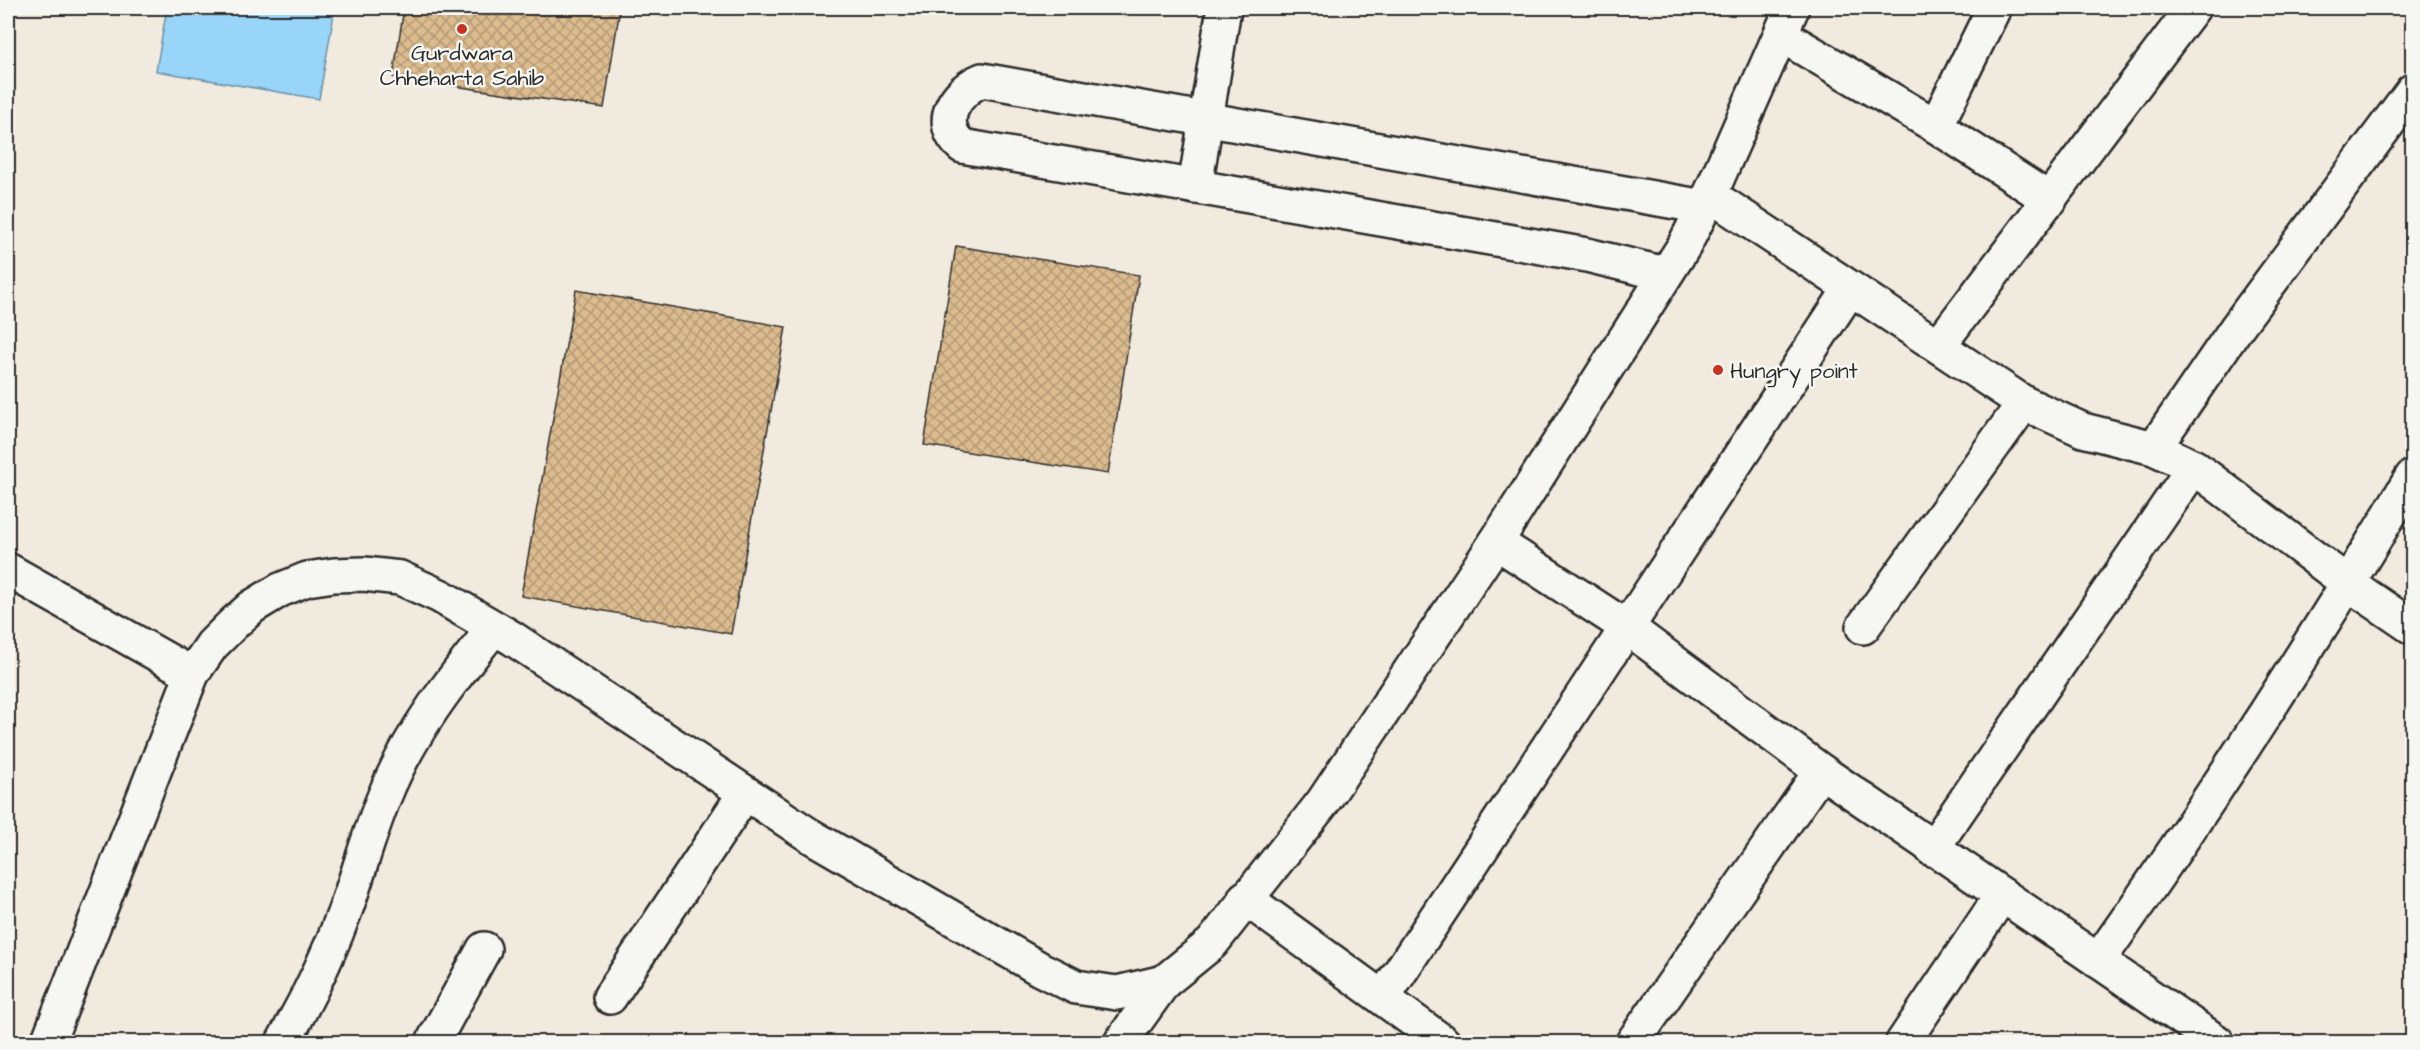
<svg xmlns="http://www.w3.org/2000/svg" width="2420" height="1050" font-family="'Architects Daughter',sans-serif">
<defs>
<pattern id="building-cross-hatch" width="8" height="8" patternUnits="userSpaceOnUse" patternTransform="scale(1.5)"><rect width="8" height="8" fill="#dcbc8f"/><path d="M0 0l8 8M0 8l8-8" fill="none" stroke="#b39975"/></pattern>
</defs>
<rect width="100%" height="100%" fill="#f1eade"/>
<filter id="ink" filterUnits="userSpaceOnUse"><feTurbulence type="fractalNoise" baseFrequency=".0167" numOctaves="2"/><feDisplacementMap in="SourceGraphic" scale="12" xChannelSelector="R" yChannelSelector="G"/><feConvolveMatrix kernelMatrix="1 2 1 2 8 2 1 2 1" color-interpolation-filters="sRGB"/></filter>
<g filter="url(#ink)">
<path fill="#98d5f9" stroke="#6c91a7" stroke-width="1.5" d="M 167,8 L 335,8 L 319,99 L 156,71 Z"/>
<g fill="url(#building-cross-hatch)" stroke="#2b2b2b" stroke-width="1.5">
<path d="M 404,8 L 620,8 L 604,108 L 393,77 Z"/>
<path d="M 956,246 L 1139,275 L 1108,474 L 924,445 Z"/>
<path d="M 576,290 L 786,327 L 731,634 L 521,596 Z"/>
</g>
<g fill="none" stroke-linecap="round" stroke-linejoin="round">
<g stroke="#2b2b2b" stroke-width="38">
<g id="minor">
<path d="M 1781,35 L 1936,126 L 2050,200"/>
<path d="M 1936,126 L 1994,8"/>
<path d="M 1195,187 L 1224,8"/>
<path d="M 1710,195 L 2024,403 L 2083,430 L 2154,448 L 2194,467 L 2349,584 L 2412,627"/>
<path d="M 1665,274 L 1587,255 L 962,146 C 935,123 955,91 982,80 L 1704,207"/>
<path d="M 1939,345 L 2193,8"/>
<path d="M 2154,448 L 2237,327 L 2412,91"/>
<path d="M 1496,542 L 1628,628 L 1821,771 L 2217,1042"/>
<path d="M 8,570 L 192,674"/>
<path d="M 1863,627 L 2024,403"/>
<path d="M 1932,849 L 2194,467"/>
<path d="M 1245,898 L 1443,1042"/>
<path d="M 2098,961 C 2209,804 2314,642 2412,477"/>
<path d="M 610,997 L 745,793"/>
<path d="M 1383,998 L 1850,289"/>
<path d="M 48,1042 L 192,674 L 212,645 L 233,624 L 252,607 L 280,590 L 307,579 L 334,575 L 364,574 L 400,578 L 440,596 L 512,638 L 809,835 L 1040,969 L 1076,987 L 1117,993 L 1164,982 L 1212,943 L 1323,802 L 1496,542 L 1684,246 L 1710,195 L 1792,8"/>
<path d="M 283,1042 C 307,1000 328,957 345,911 C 359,873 369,833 385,795 C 410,733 452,679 494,628"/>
<path d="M 433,1042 L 484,949"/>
<path d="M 1121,1042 L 1164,982"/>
<path d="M 1633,1042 L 1821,771"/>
<path d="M 1903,1042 L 2002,895"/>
</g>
</g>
<use href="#minor" stroke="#f6f6f2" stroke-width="33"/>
</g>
</g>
<g fill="#c8321e" stroke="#f6f6f2" stroke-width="2">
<circle cx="462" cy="29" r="6"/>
<circle cx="1718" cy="370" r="6"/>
</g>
<g text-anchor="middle" stroke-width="5" stroke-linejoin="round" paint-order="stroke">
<g font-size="22" fill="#2b2b2b" stroke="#f6f6f2">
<text x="462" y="60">Gurdwara<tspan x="462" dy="25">Chheharta Sahib</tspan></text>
<text x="1730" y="378" text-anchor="start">Hungry point</text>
</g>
</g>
<rect width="2420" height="1050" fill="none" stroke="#f6f6f2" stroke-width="30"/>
<rect x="15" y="15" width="2390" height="1020" fill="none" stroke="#2b2b2b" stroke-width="2" filter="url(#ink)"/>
</svg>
